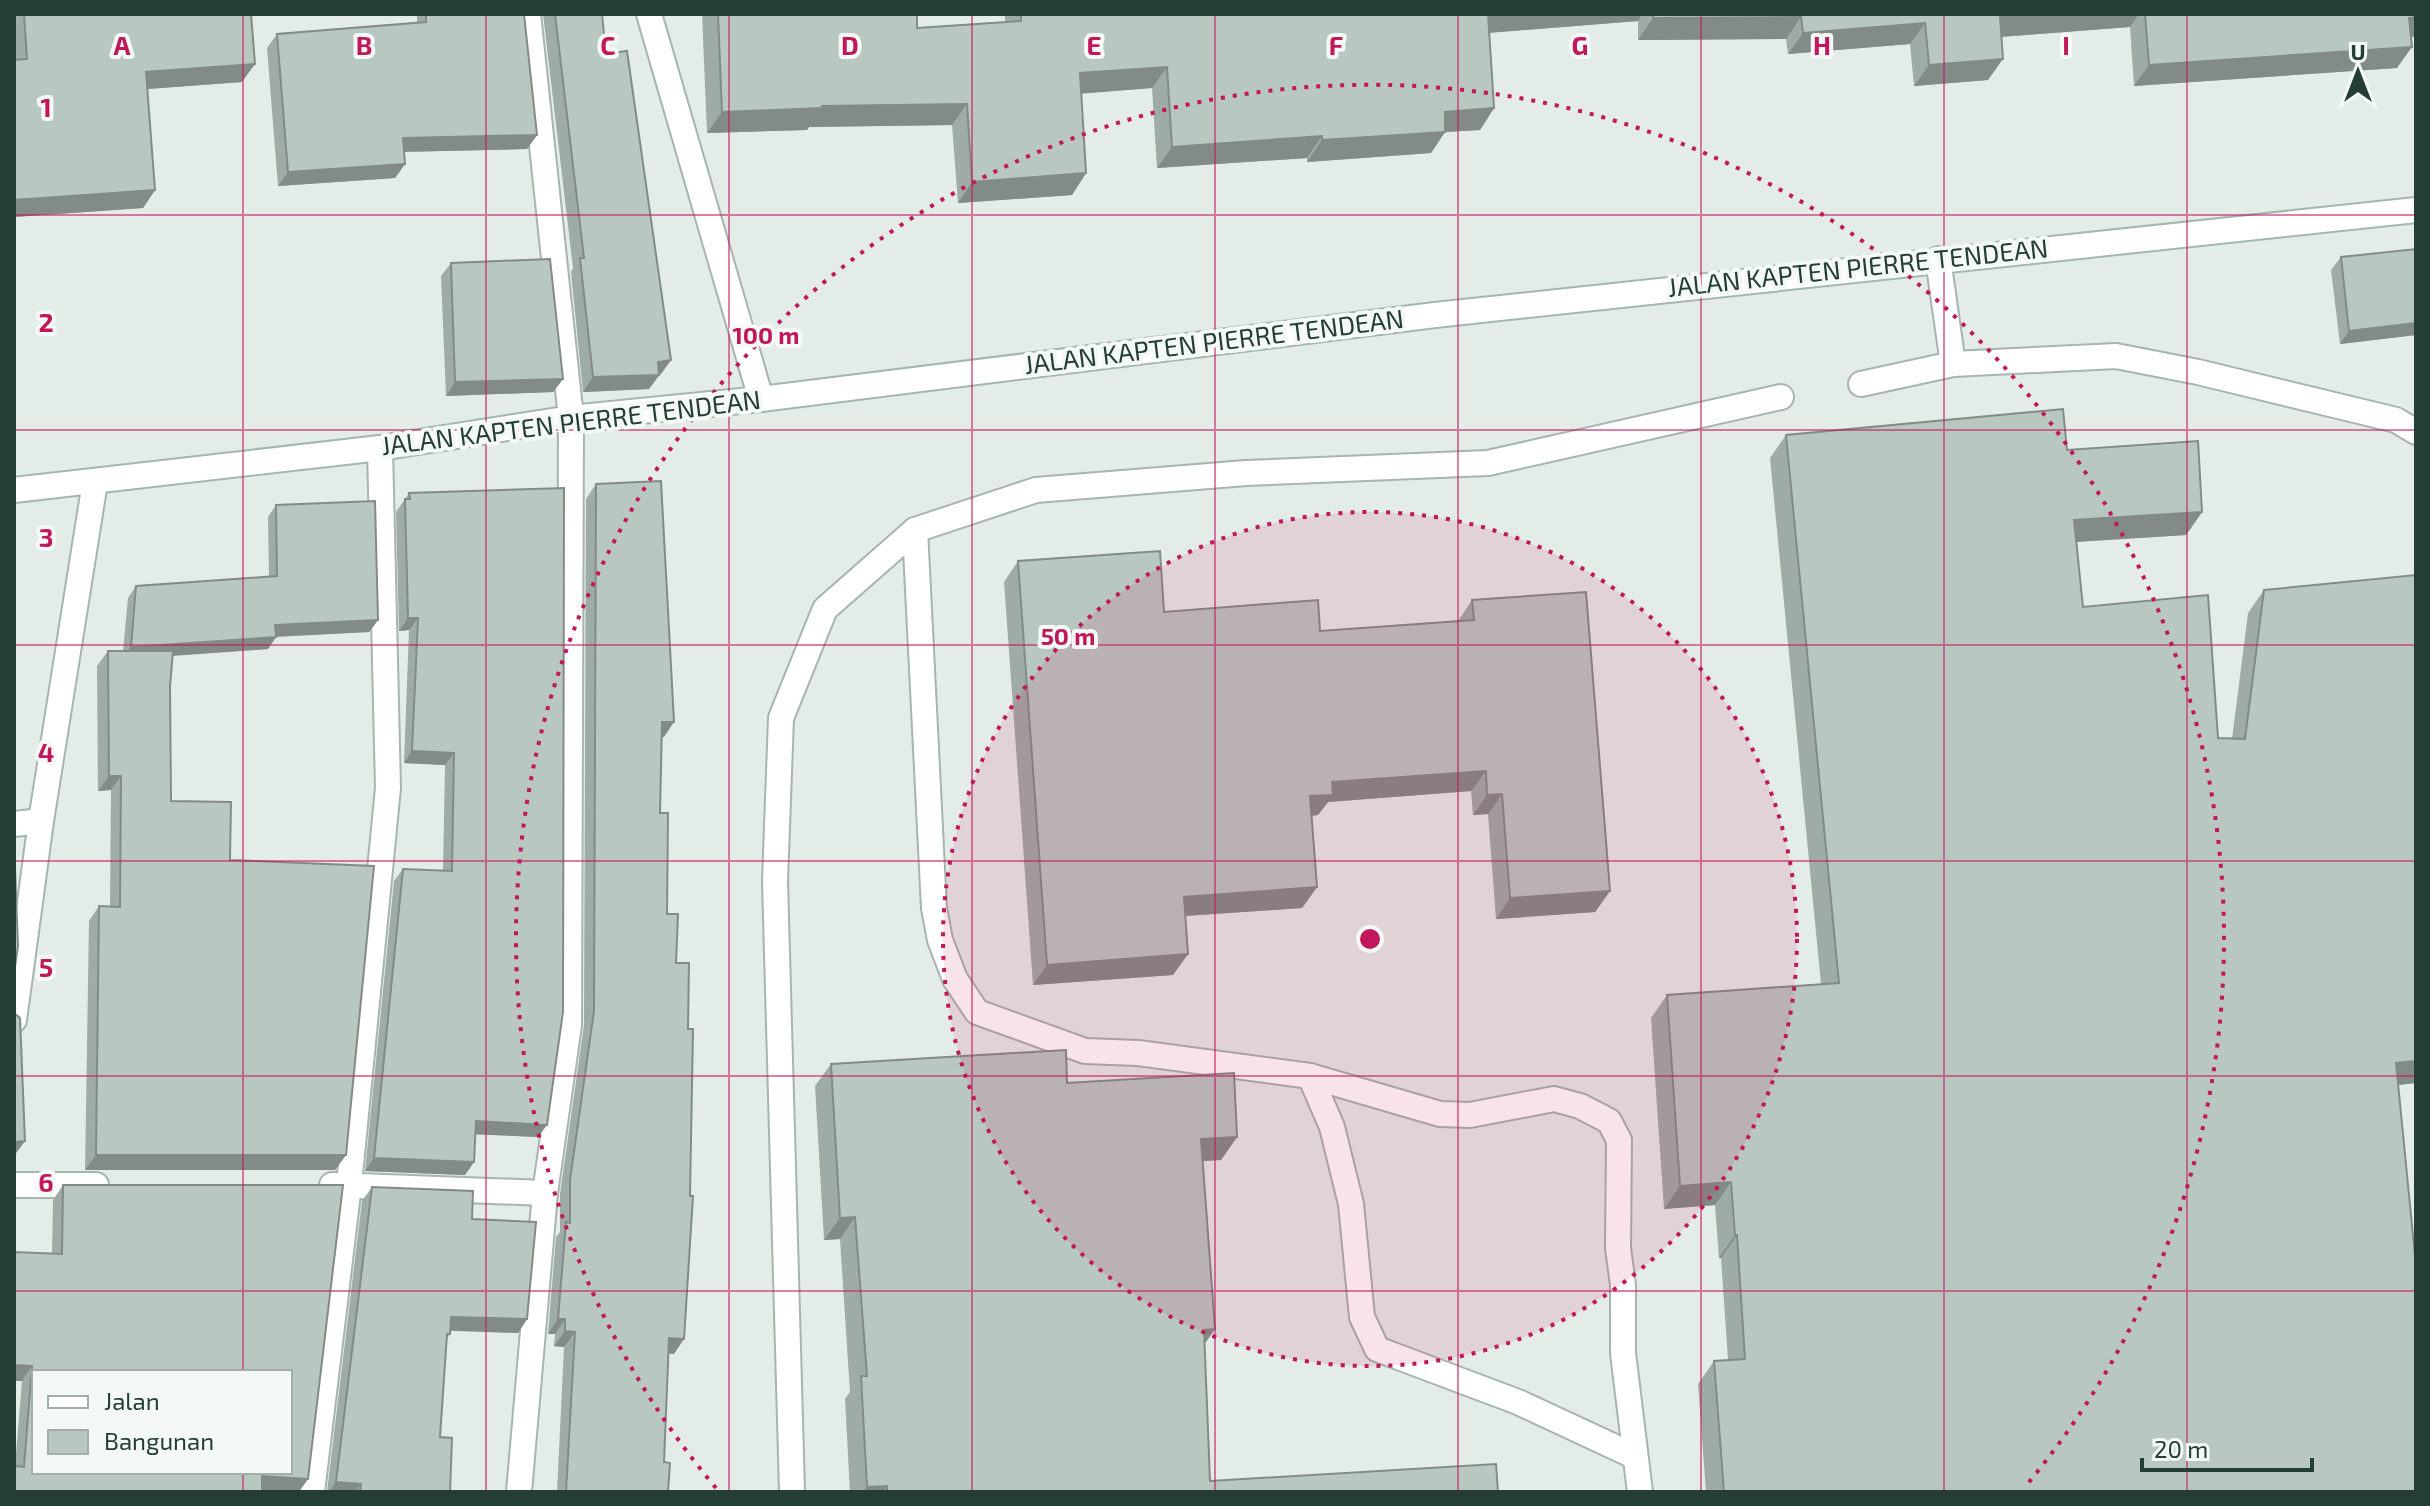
<svg xmlns="http://www.w3.org/2000/svg" width="2430" height="1506" font-family="'Exo 2',sans-serif">
<rect width="100%" height="100%" fill="#e4ece8"/>
<g fill="none" stroke-linecap="round" stroke-linejoin="round">
<g stroke="#a7b4af" stroke-width="28">
<g id="lane">
<path d="M 1938,259 L 1953,364"/>
<path d="M 1861,384 L 1953,364 L 2116,356 L 2198,372 L 2396,420 L 2416,432"/>
<path d="M 915,530 L 934,908 L 940,940 L 955,979 L 977,1012 L 1085,1051 L 1138,1053 L 1310,1076 L 1440,1114 L 1470,1115 L 1554,1099 L 1580,1106 L 1609,1121 L 1619,1140 L 1618,1248 L 1623,1285 L 1623,1353 L 1640,1492"/>
<path d="M 1310,1076 L 1332,1127 L 1351,1204 L 1362,1317 L 1377,1349 L 1518,1402 L 1634,1456"/>
<path d="M 792,1492 L 775,881 L 781,718 L 825,609 L 915,530 L 1036,490 L 1246,473 L 1488,463 L 1781,397"/>
</g>
</g>
<g stroke="#a7b4af" stroke-width="28">
<g id="street">
<path d="M 649,14 L 761,399"/>
<path d="M 14,824 L 41,821"/>
<path d="M 14,1020 L 41,821 L 95,482"/>
<path d="M 14,1185 L 96,1185"/>
<path d="M 332,1185 L 545,1193"/>
<path d="M 312,1492 L 349,1185 L 388,788 L 380,448"/>
<path d="M 519,1492 L 545,1193 L 569,1025 L 571,418 L 528,14"/>
</g>
</g>
<g stroke="#a3b7af" stroke-width="28">
<path id="secondary" d="M 14,490 L 380,448 L 571,418 L 761,399 L 1435,315 L 2416,210"/>
</g>
<use href="#lane" stroke="#fff" stroke-width="24"/>
<use href="#street" stroke="#fff" stroke-width="24"/>
<use href="#secondary" stroke="#fff" stroke-width="24"/>
</g>
<g fill="#9faba6">
<path d="M 14,14 L 251,14 L 242,82 L 147,89 L 155,190 L 143,208 L 14,217 Z"/>
<path d="M 417,14 L 524,14 L 537,135 L 527,149 L 404,152 L 405,164 L 395,178 L 278,186 L 267,48 L 277,34 L 417,23 Z"/>
<path d="M 543,14 L 602,14 L 606,54 L 671,360 L 649,389 L 583,392 L 571,272 L 573,268 Z"/>
<path d="M 702,14 L 917,14 L 917,28 L 1005,22 L 1005,16 L 1006,14 L 2416,14 L 2416,36 L 2411,37 L 2397,68 L 2134,86 L 2130,27 L 2001,37 L 1988,80 L 1914,86 L 1910,44 L 1788,54 L 1786,39 L 1638,40 L 1638,21 L 1489,33 L 1494,108 L 1480,130 L 1445,132 L 1431,153 L 1307,162 L 1307,158 L 1157,168 L 1152,88 L 1081,93 L 1086,173 L 1072,195 L 958,203 L 952,125 L 809,127 L 807,130 L 707,133 Z"/>
<path d="M 2416,249 L 2416,335 L 2340,344 L 2331,270 L 2341,257 Z"/>
<path d="M 451,263 L 563,379 L 553,392 L 446,396 L 441,276 Z"/>
<path d="M 1786,435 L 2067,450 L 2202,512 L 2186,535 L 2076,542 L 2083,607 L 2218,738 L 2232,739 L 2248,613 L 2264,590 L 2416,575 L 2416,1083 L 2398,1085 L 2416,1492 L 1706,1492 L 1698,1384 L 1714,1361 L 1728,1360 L 1721,1258 L 1719,1258 L 1715,1205 L 1664,1209 L 1651,1018 L 1667,995 L 1821,984 L 1770,458 Z"/>
<path d="M 596,484 L 664,737 L 662,737 L 660,813 L 667,914 L 676,963 L 674,1354 L 669,1353 L 664,1462 L 668,1492 L 557,1492 L 564,1347 L 554,1346 L 555,1334 L 548,1334 L 556,1237 L 560,1232 L 560,1194 L 584,1025 L 586,499 Z"/>
<path d="M 409,493 L 538,1137 L 475,1134 L 474,1162 L 465,1175 L 365,1171 L 394,881 L 403,869 L 443,871 L 445,765 L 404,763 L 409,630 L 399,631 L 396,512 Z"/>
<path d="M 276,505 L 378,620 L 369,632 L 276,637 L 268,649 L 173,656 L 170,686 L 171,801 L 230,860 L 346,1155 L 335,1170 L 85,1170 L 89,921 L 99,906 L 110,906 L 111,790 L 98,791 L 97,666 L 108,651 L 123,651 L 128,598 L 136,586 L 269,577 L 268,517 Z"/>
<path d="M 1018,561 L 1164,612 L 1320,631 L 1458,621 L 1472,600 L 1610,891 L 1595,912 L 1496,919 L 1488,814 L 1473,815 L 1471,791 L 1328,802 L 1318,815 L 1312,816 L 1317,887 L 1302,908 L 1185,916 L 1188,954 L 1173,975 L 1033,985 L 1004,582 Z"/>
<path d="M 831,1064 L 1067,1083 L 1237,1137 L 1221,1160 L 1203,1161 L 1215,1329 L 1204,1344 L 1210,1481 L 1498,1492 L 850,1492 L 845,1399 L 850,1392 L 840,1239 L 824,1240 L 815,1086 Z"/>
<path d="M 63,1185 L 262,1492 L 15,1466 L 22,1381 L 52,1253 L 53,1200 Z"/>
<path d="M 372,1187 L 472,1219 L 527,1319 L 518,1333 L 450,1331 L 450,1334 L 447,1339 L 440,1437 L 450,1492 L 327,1492 L 362,1201 Z"/>
</g>
<g fill="#828b87">
<path d="M 1487,14 L 1642,14 L 1638,21 L 1473,34 Z"/>
<path d="M 2033,14 L 2139,14 L 2130,27 L 1985,38 L 2000,17 Z"/>
<path d="M 1801,17 L 1786,39 L 1638,40 L 1653,18 Z"/>
<path d="M 2416,17 L 2416,36 L 2394,39 L 2409,18 Z"/>
<path d="M 1925,23 L 1910,44 L 1788,54 L 1803,33 Z"/>
<path d="M 2412,47 L 2397,68 L 2134,86 L 2149,65 Z"/>
<path d="M 2003,59 L 1988,80 L 1914,86 L 1929,65 Z"/>
<path d="M 255,64 L 242,82 L 134,90 L 146,72 Z"/>
<path d="M 1167,67 L 1152,88 L 1065,95 L 1080,73 Z"/>
<path d="M 967,104 L 952,125 L 809,127 L 807,130 L 707,133 L 722,112 L 822,106 Z"/>
<path d="M 1494,108 L 1480,130 L 1445,132 L 1431,153 L 1307,162 L 1322,140 L 1445,112 Z"/>
<path d="M 537,135 L 527,149 L 393,152 L 403,138 Z"/>
<path d="M 1322,136 L 1307,158 L 1157,168 L 1172,147 Z"/>
<path d="M 405,164 L 395,178 L 278,186 L 288,172 Z"/>
<path d="M 1086,173 L 1072,195 L 958,203 L 972,182 Z"/>
<path d="M 155,190 L 143,208 L 14,217 L 14,200 Z"/>
<path d="M 2416,323 L 2416,335 L 2340,344 L 2349,331 Z"/>
<path d="M 671,360 L 661,374 L 649,376 L 658,362 Z"/>
<path d="M 659,375 L 649,389 L 583,392 L 593,377 Z"/>
<path d="M 563,379 L 553,392 L 446,396 L 455,382 Z"/>
<path d="M 2202,512 L 2186,535 L 2058,543 L 2074,520 Z"/>
<path d="M 408,618 L 418,618 L 409,630 L 399,631 Z"/>
<path d="M 378,620 L 369,632 L 267,637 L 275,625 Z"/>
<path d="M 276,637 L 268,649 L 122,659 L 131,647 Z"/>
<path d="M 662,722 L 674,722 L 664,737 L 652,737 Z"/>
<path d="M 412,751 L 454,753 L 445,765 L 404,763 Z"/>
<path d="M 1486,771 L 1471,791 L 1328,802 L 1318,815 L 1296,817 L 1310,796 L 1332,782 Z"/>
<path d="M 109,776 L 121,776 L 111,790 L 98,791 Z"/>
<path d="M 1502,794 L 1488,814 L 1473,815 L 1487,795 Z"/>
<path d="M 1317,887 L 1302,908 L 1169,917 L 1184,897 Z"/>
<path d="M 1610,891 L 1595,912 L 1496,919 L 1510,898 Z"/>
<path d="M 1188,954 L 1173,975 L 1033,985 L 1047,965 Z"/>
<path d="M 2416,1061 L 2416,1083 L 2379,1087 L 2396,1063 Z"/>
<path d="M 476,1121 L 547,1125 L 538,1137 L 467,1134 Z"/>
<path d="M 1237,1137 L 1221,1160 L 1185,1162 L 1201,1139 Z"/>
<path d="M 25,1141 L 14,1156 L 14,1142 Z"/>
<path d="M 96,1155 L 346,1155 L 335,1170 L 85,1170 Z"/>
<path d="M 374,1158 L 474,1162 L 465,1175 L 365,1171 Z"/>
<path d="M 1731,1182 L 1715,1205 L 1664,1209 L 1680,1186 Z"/>
<path d="M 855,1217 L 840,1239 L 824,1240 L 840,1218 Z"/>
<path d="M 1735,1235 L 1737,1235 L 1721,1258 L 1719,1258 Z"/>
<path d="M 451,1317 L 527,1319 L 518,1333 L 442,1330 Z"/>
<path d="M 558,1319 L 565,1319 L 555,1334 L 548,1334 Z"/>
<path d="M 1215,1329 L 1199,1352 L 1204,1330 Z"/>
<path d="M 565,1331 L 575,1332 L 564,1347 L 554,1346 Z"/>
<path d="M 669,1338 L 684,1339 L 674,1354 L 659,1353 Z"/>
<path d="M 14,1365 L 32,1366 L 22,1381 L 14,1381 Z"/>
<path d="M 262,1476 L 308,1479 L 299,1492 L 252,1491 Z"/>
<path d="M 336,1482 L 361,1484 L 355,1492 L 329,1492 Z"/>
<path d="M 887,1486 L 883,1492 L 863,1492 L 867,1487 Z"/>
</g>
<g fill="#b9c7c1" stroke="#828b87" stroke-width="2" fill-rule="evenodd">
<path d="M 24,14 L 251,14 L 255,64 L 146,72 L 155,190 L 14,200 L 14,60 L 27,59 Z"/>
<path d="M 426,14 L 524,14 L 537,135 L 403,138 L 405,164 L 288,172 L 277,34 L 426,22 Z"/>
<path d="M 555,14 L 602,14 L 606,54 L 627,51 L 671,360 L 658,362 L 659,375 L 593,377 L 580,258 L 584,258 Z"/>
<path d="M 718,14 L 917,14 L 917,28 L 1021,21 L 1021,14 L 1488,14 L 1494,108 L 1445,112 L 1445,132 L 1322,140 L 1322,136 L 1172,147 L 1167,67 L 1080,73 L 1086,173 L 972,182 L 967,104 L 822,106 L 822,108 L 722,112 Z"/>
<path d="M 1653,14 L 2033,14 L 2000,17 L 2003,59 L 1929,65 L 1925,23 L 1803,33 L 1801,17 L 1653,18 Z"/>
<path d="M 2145,14 L 2416,14 L 2416,17 L 2409,18 L 2412,47 L 2149,65 Z"/>
<path d="M 2416,249 L 2416,323 L 2349,331 L 2341,257 Z"/>
<path d="M 550,259 L 563,379 L 455,382 L 451,263 Z"/>
<path d="M 2063,409 L 2067,450 L 2198,441 L 2202,512 L 2074,520 L 2083,607 L 2208,595 L 2218,738 L 2245,739 L 2264,590 L 2416,575 L 2416,1061 L 2396,1063 L 2416,1266 L 2416,1492 L 1724,1492 L 1714,1361 L 1745,1359 L 1737,1235 L 1735,1235 L 1731,1182 L 1680,1186 L 1667,995 L 1839,983 L 1786,435 Z"/>
<path d="M 661,481 L 674,722 L 662,722 L 660,813 L 668,813 L 667,914 L 678,914 L 676,963 L 689,963 L 688,1029 L 693,1029 L 690,1196 L 693,1196 L 684,1339 L 669,1338 L 664,1462 L 670,1463 L 668,1492 L 566,1492 L 575,1332 L 565,1331 L 565,1319 L 558,1319 L 566,1222 L 570,1223 L 570,1180 L 594,1011 L 596,484 Z"/>
<path d="M 564,488 L 563,1012 L 547,1125 L 476,1121 L 474,1162 L 374,1158 L 403,869 L 452,871 L 454,753 L 412,751 L 418,618 L 408,618 L 405,499 L 410,499 L 409,493 Z"/>
<path d="M 375,501 L 378,620 L 275,625 L 276,637 L 131,647 L 136,586 L 277,576 L 276,505 Z"/>
<path d="M 1160,551 L 1164,612 L 1318,600 L 1320,631 L 1474,620 L 1472,600 L 1586,592 L 1610,891 L 1510,898 L 1502,794 L 1487,795 L 1486,771 L 1332,782 L 1333,795 L 1310,796 L 1317,887 L 1184,897 L 1188,954 L 1047,965 L 1018,561 Z"/>
<path d="M 108,651 L 173,651 L 170,686 L 171,801 L 231,802 L 230,860 L 374,866 L 346,1155 L 96,1155 L 99,906 L 120,907 L 121,776 L 109,776 Z"/>
<path d="M 14,841 L 18,946 L 14,974 Z"/>
<path d="M 14,1013 L 20,1018 L 25,1141 L 14,1142 Z"/>
<path d="M 1066,1050 L 1067,1083 L 1234,1073 L 1237,1137 L 1201,1139 L 1215,1329 L 1204,1330 L 1210,1481 L 1496,1464 L 1498,1492 L 887,1492 L 887,1486 L 867,1487 L 861,1376 L 867,1376 L 855,1217 L 840,1218 L 831,1064 Z"/>
<path d="M 63,1185 L 343,1185 L 308,1479 L 262,1476 L 262,1492 L 14,1492 L 14,1466 L 24,1467 L 32,1366 L 14,1365 L 14,1252 L 62,1254 ZM 34,1372 L 290,1372 L 290,1472 L 34,1472 Z"/>
<path d="M 372,1187 L 473,1191 L 472,1219 L 536,1222 L 527,1319 L 451,1317 L 450,1334 L 447,1334 L 440,1437 L 452,1438 L 450,1492 L 360,1492 L 361,1484 L 336,1482 Z"/>
</g>
<path fill="none" stroke="#c2185b" stroke-width="2" stroke-opacity="0.55" d="M 243,14 L 243,1372M 486,14 L 486,1492M 729,14 L 729,1492M 972,14 L 972,1492M 1215,14 L 1215,1492M 1458,14 L 1458,1492M 1701,14 L 1701,1492M 1944,14 L 1944,1492M 2187,14 L 2187,1492M 14,215 L 2416,215M 14,430 L 2416,430M 14,645 L 2416,645M 14,861 L 2416,861M 14,1076 L 2416,1076M 14,1291 L 2416,1291M 243,1472 L 243,1492"/>
<circle cx="1370" cy="939" r="427" fill="#c2185b" fill-opacity=".12"/>
<g fill="none" stroke="#c2185b" stroke-width="4" stroke-dasharray="4 8">
<circle cx="1370" cy="939" r="427"/>
<path d="M716 1488A854 854 0 1 1 2024 1488"/>
</g>
<g text-anchor="middle" stroke-width="8" stroke-linejoin="round" paint-order="stroke">
<g font-size="26" fill="#243d35" stroke="#f4f9f6">
<text transform="translate(1858 268) rotate(-6)" y="9">JALAN KAPTEN PIERRE TENDEAN</text>
<text transform="translate(1214 342) rotate(-7)" y="9">JALAN KAPTEN PIERRE TENDEAN</text>
<text transform="translate(571 423) rotate(-7)" y="9">JALAN KAPTEN PIERRE TENDEAN</text>
</g>
</g>
<g font-size="26" text-anchor="middle" font-weight="bold" fill="#c2185b" stroke="#f4f9f6" stroke-width="8" stroke-linejoin="round" paint-order="stroke">
<text x="122" y="55">A</text>
<text x="364" y="55">B</text>
<text x="608" y="55">C</text>
<text x="850" y="55">D</text>
<text x="1094" y="55">E</text>
<text x="1336" y="55">F</text>
<text x="1580" y="55">G</text>
<text x="1822" y="55">H</text>
<text x="2066" y="55">I</text>
<text x="46" y="117">1</text>
<text x="46" y="332">2</text>
<text x="46" y="547">3</text>
<text x="46" y="762">4</text>
<text x="46" y="977">5</text>
<text x="46" y="1192">6</text>
</g>
<circle cx="1370" cy="939" r="12" fill="#c2185b" stroke="#f4f9f6" stroke-width="4"/>
<g font-size="24" text-anchor="middle" font-weight="bold" fill="#c2185b" stroke="#f4f9f6" stroke-width="8" stroke-linejoin="round" paint-order="stroke">
<text x="766" y="344">100 m</text>
<text x="1068" y="645">50 m</text>
</g>
<rect width="2430" height="1506" fill="none" stroke="#243d35" stroke-width="32"/>
<rect x="32" y="1370" width="260" height="104" fill="#f4f9f6" stroke="#a1aea9" stroke-width="2"/>
<rect x="48" y="1396" width="40" height="12" fill="#ffffff" stroke="#a1aea9" stroke-width="2"/>
<text x="104" y="1410" font-size="24" fill="#243d35">Jalan</text>
<rect x="48" y="1430" width="40" height="24" fill="#b9c7c1" stroke="#a1aea9" stroke-width="2"/>
<text x="104" y="1450" font-size="24" fill="#243d35">Bangunan</text>
<g transform="translate(2358 72)" stroke="#f4f9f6" stroke-width="6" paint-order="stroke">
<path d="M0-6L14 30L0 20L-14 30Z" fill="#243d35"/>
<text y="-12" font-size="22" font-weight="bold" text-anchor="middle" fill="#243d35">U</text>
</g>
<path d="M2142 1458v12h170v-12" fill="none" stroke="#243d35" stroke-width="4"/>
<text x="2154" y="1458" font-size="24" fill="#243d35" stroke="#f4f9f6" stroke-width="6" paint-order="stroke">20 m</text>
</svg>
